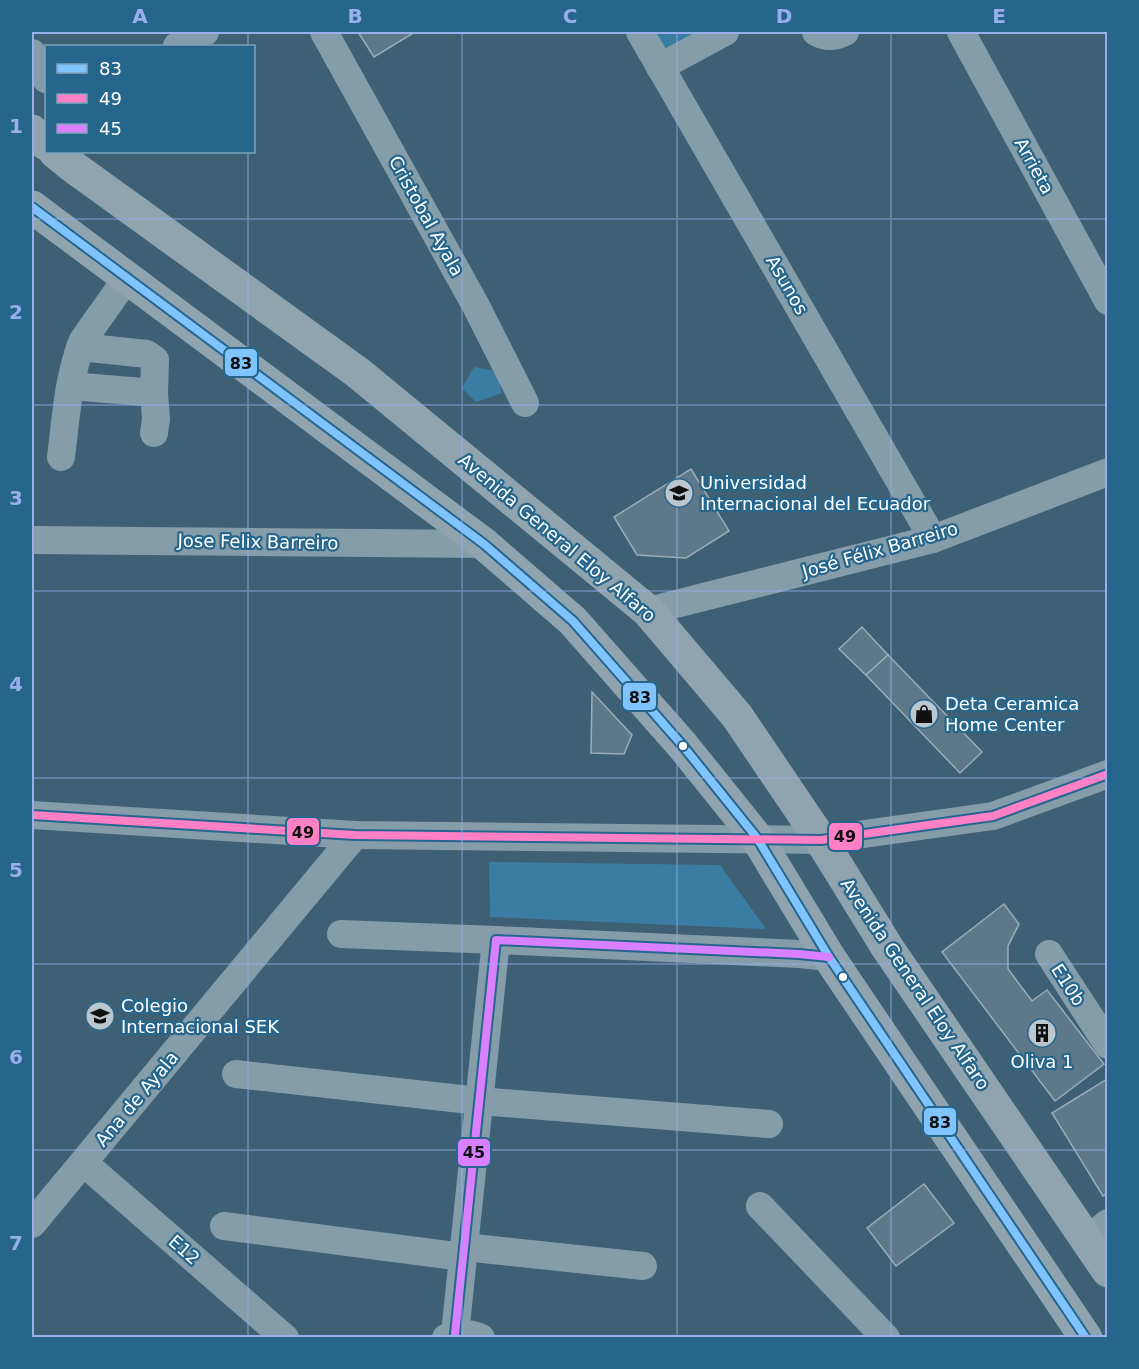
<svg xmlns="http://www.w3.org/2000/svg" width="1139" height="1369" font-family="'DejaVu Sans',sans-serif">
<rect width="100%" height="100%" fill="#3e6075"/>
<g fill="#3b7da2">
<path d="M 644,32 L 714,32 L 660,61 Z"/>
<path d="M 474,367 L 496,371 L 502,393 L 476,402 L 462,388 Z"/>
<path d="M 489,862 L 720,865 L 766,929 L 490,917 Z"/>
</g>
<g fill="#5d7888" stroke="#99acb8" stroke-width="1.5">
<path d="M 358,32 L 415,32 L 374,57 Z"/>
<path d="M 691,469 L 729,531 L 686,558 L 637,555 L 614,517 Z"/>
<path d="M 862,627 L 888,655 L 866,675 L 839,649 Z"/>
<path d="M 888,655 L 982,752 L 960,773 L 866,675 Z"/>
<path d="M 592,692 L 632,735 L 624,754 L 591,753 Z"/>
<path d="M 1004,904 L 1019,924 L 1008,946 L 1008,969 L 1032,1001 L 1047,990 L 1104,1064 L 1055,1101 L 942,952 Z"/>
<path d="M 1107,1079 L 1108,1193 L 1103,1196 L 1052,1113 Z"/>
<path d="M 924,1184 L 954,1223 L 896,1266 L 867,1228 Z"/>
</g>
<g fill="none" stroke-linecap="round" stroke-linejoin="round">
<g stroke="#859ca9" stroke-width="28">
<path d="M 324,32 L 476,306 L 525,403"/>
<path d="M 640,32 L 933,539"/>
<path d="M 816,32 C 826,38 835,37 845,32"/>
<path d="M 961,32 L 1108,301"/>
<path d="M 177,46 L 205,32"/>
<path d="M 32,53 L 46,79"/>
<path d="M 660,67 L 725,32"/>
<path d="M 80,347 L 147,354 L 155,360 L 154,393 L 156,419 L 154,433"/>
<path d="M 71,386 L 154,393"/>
<path d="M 61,457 C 66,418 68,377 83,340 L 127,278"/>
<path d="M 32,540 L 484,544"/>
<path d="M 648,611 L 933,539 L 1108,472"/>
<path d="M 32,815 L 355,835 L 821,840 L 993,816 L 1108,774"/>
<path d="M 341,934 L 496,940"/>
<path d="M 1049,954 L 1108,1045"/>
<path d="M 236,1074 L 479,1101 L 769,1124"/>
<path d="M 84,1163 L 285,1338"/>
<path d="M 760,1206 L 886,1338"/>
<path d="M 32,1224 L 355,835"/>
<path d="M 224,1226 L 463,1257"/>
<path d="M 1087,1240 L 1108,1223"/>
<path d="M 464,1247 L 643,1266"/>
<path d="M 455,1334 L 496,940 L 799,954 L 829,957"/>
<path d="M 446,1338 C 456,1334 471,1332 481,1338"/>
</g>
<g stroke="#90a4b0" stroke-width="33">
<path d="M 32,131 L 46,144"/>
<path d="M 55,152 L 72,166 L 357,372 L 648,611 L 737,716 L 821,840 L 887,947 L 1108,1271"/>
<path d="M 32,207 L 484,544 L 573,621 L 683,746 L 757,838 L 829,957 L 1086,1338"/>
</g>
<g stroke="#27668c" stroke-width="12">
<path id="bus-1" d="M 32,207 L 484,544 L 573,621 L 683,746 L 757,838 L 829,957 L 1086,1338"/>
</g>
<g stroke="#27668c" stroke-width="12">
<path id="bus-2" d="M 32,815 L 355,835 L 821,840 L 993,816 L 1108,774"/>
</g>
<g stroke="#27668c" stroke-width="12">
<path id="bus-3" d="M 455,1334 L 496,940 L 799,954 L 829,957"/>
</g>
<use href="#bus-1" stroke="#80c4ff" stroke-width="8"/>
<use href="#bus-2" stroke="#ff80c5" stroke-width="8"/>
<use href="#bus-3" stroke="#d880ff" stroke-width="8"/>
</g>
<path fill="none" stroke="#99afed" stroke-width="1.5" stroke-opacity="0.55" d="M 248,32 L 248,46M 462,32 L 462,1338M 677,32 L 677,1338M 891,32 L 891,1338M 248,152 L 248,1338M 32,219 L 1108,219M 32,405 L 1108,405M 32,591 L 1108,591M 32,778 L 1108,778M 32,964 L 1108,964M 32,1150 L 1108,1150"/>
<defs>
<g id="university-disc" transform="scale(1.5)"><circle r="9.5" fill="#bbc7cf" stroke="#27668c"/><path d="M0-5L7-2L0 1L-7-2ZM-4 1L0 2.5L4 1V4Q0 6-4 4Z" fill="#111"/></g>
<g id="shop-disc" transform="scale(1.5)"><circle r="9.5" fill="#bbc7cf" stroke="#27668c"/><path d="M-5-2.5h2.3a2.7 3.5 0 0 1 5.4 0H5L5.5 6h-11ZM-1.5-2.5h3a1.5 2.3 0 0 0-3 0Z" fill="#111"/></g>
<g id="school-disc" transform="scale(1.5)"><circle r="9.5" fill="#bbc7cf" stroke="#27668c"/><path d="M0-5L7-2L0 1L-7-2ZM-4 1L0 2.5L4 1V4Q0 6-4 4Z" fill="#111"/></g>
<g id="building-disc" transform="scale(1.5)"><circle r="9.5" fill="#bbc7cf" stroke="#27668c"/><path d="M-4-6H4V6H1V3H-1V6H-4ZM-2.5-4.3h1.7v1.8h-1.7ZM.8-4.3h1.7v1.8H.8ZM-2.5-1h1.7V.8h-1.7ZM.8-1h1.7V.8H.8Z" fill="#111"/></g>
</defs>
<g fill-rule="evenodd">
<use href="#university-disc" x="679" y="493"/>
<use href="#shop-disc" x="924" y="714"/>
<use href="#school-disc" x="100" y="1016"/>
<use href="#building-disc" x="1042" y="1033"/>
</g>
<g fill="#fff" stroke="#27668c" stroke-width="2">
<circle cx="683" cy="746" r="5"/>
<circle cx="843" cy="977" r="5"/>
</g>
<g text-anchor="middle" stroke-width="4.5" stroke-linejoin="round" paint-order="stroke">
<g font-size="18" fill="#fff" stroke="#27668c">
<text transform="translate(1034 166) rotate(61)" y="6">Arrieta</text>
<text transform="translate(426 216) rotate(61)" y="6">Cristobal Ayala</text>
<text transform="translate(787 285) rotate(60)" y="6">Asunos</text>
<text transform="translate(557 538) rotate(40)" y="6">Avenida General Eloy Alfaro</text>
<text transform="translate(258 542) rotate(1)" y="6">Jose Felix Barreiro</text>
<text transform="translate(880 550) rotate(-16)" y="6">José Félix Barreiro</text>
<text transform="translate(915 984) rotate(56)" y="6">Avenida General Eloy Alfaro</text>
<text transform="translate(1068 985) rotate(57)" y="6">E10b</text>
<text transform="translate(137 1099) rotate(-50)" y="6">Ana de Ayala</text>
<text transform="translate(184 1250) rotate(41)" y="6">E12</text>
</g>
<g font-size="18" fill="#fff" stroke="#27668c" text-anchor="start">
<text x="700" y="489">Universidad<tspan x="700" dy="21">Internacional del Ecuador</tspan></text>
<text x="945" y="710">Deta Ceramica<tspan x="945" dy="21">Home Center</tspan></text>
<text x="121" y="1012">Colegio<tspan x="121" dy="21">Internacional SEK</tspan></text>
<text x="1042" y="1068" text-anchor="middle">Oliva 1</text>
</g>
</g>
<g stroke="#27668c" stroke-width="2">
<rect x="224" y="348" width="34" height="29" rx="6" fill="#80c4ff"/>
<rect x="622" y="682" width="35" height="29" rx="6" fill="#80c4ff"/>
<rect x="286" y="817" width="34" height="29" rx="6" fill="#ff80c5"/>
<rect x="828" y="822" width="35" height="29" rx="6" fill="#ff80c5"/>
<rect x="923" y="1107" width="34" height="29" rx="6" fill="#80c4ff"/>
<rect x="457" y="1138" width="34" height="29" rx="6" fill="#d880ff"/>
</g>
<g font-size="16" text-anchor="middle" font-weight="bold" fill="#111">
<text x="241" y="369">83</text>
<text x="640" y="703">83</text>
<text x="303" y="838">49</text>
<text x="845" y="842">49</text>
<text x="940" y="1128">83</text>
<text x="474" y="1158">45</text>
</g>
<rect width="1139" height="1369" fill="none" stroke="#27668c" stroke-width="66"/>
<rect x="45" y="45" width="210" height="108" fill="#27668c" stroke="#7da3ba" stroke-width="1.5"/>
<rect x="57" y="64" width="30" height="9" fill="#80c4ff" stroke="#7da3ba" stroke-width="1.5"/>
<text x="99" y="75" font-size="18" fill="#ffffff">83</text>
<rect x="57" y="94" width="30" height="9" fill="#ff80c5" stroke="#7da3ba" stroke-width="1.5"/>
<text x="99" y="105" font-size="18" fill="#ffffff">49</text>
<rect x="57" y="124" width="30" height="9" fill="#d880ff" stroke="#7da3ba" stroke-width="1.5"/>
<text x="99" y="135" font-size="18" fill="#ffffff">45</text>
<rect x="33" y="33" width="1073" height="1303" fill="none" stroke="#99afed" stroke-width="2"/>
<g font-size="20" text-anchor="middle" font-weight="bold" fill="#99afed">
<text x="140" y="23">A</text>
<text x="355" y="23">B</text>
<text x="570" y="23">C</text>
<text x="784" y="23">D</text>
<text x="999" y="23">E</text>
<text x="16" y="133">1</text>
<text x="16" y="319">2</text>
<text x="16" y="505">3</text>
<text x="16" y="691">4</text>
<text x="16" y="877">5</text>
<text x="16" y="1064">6</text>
<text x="16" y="1250">7</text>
</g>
</svg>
